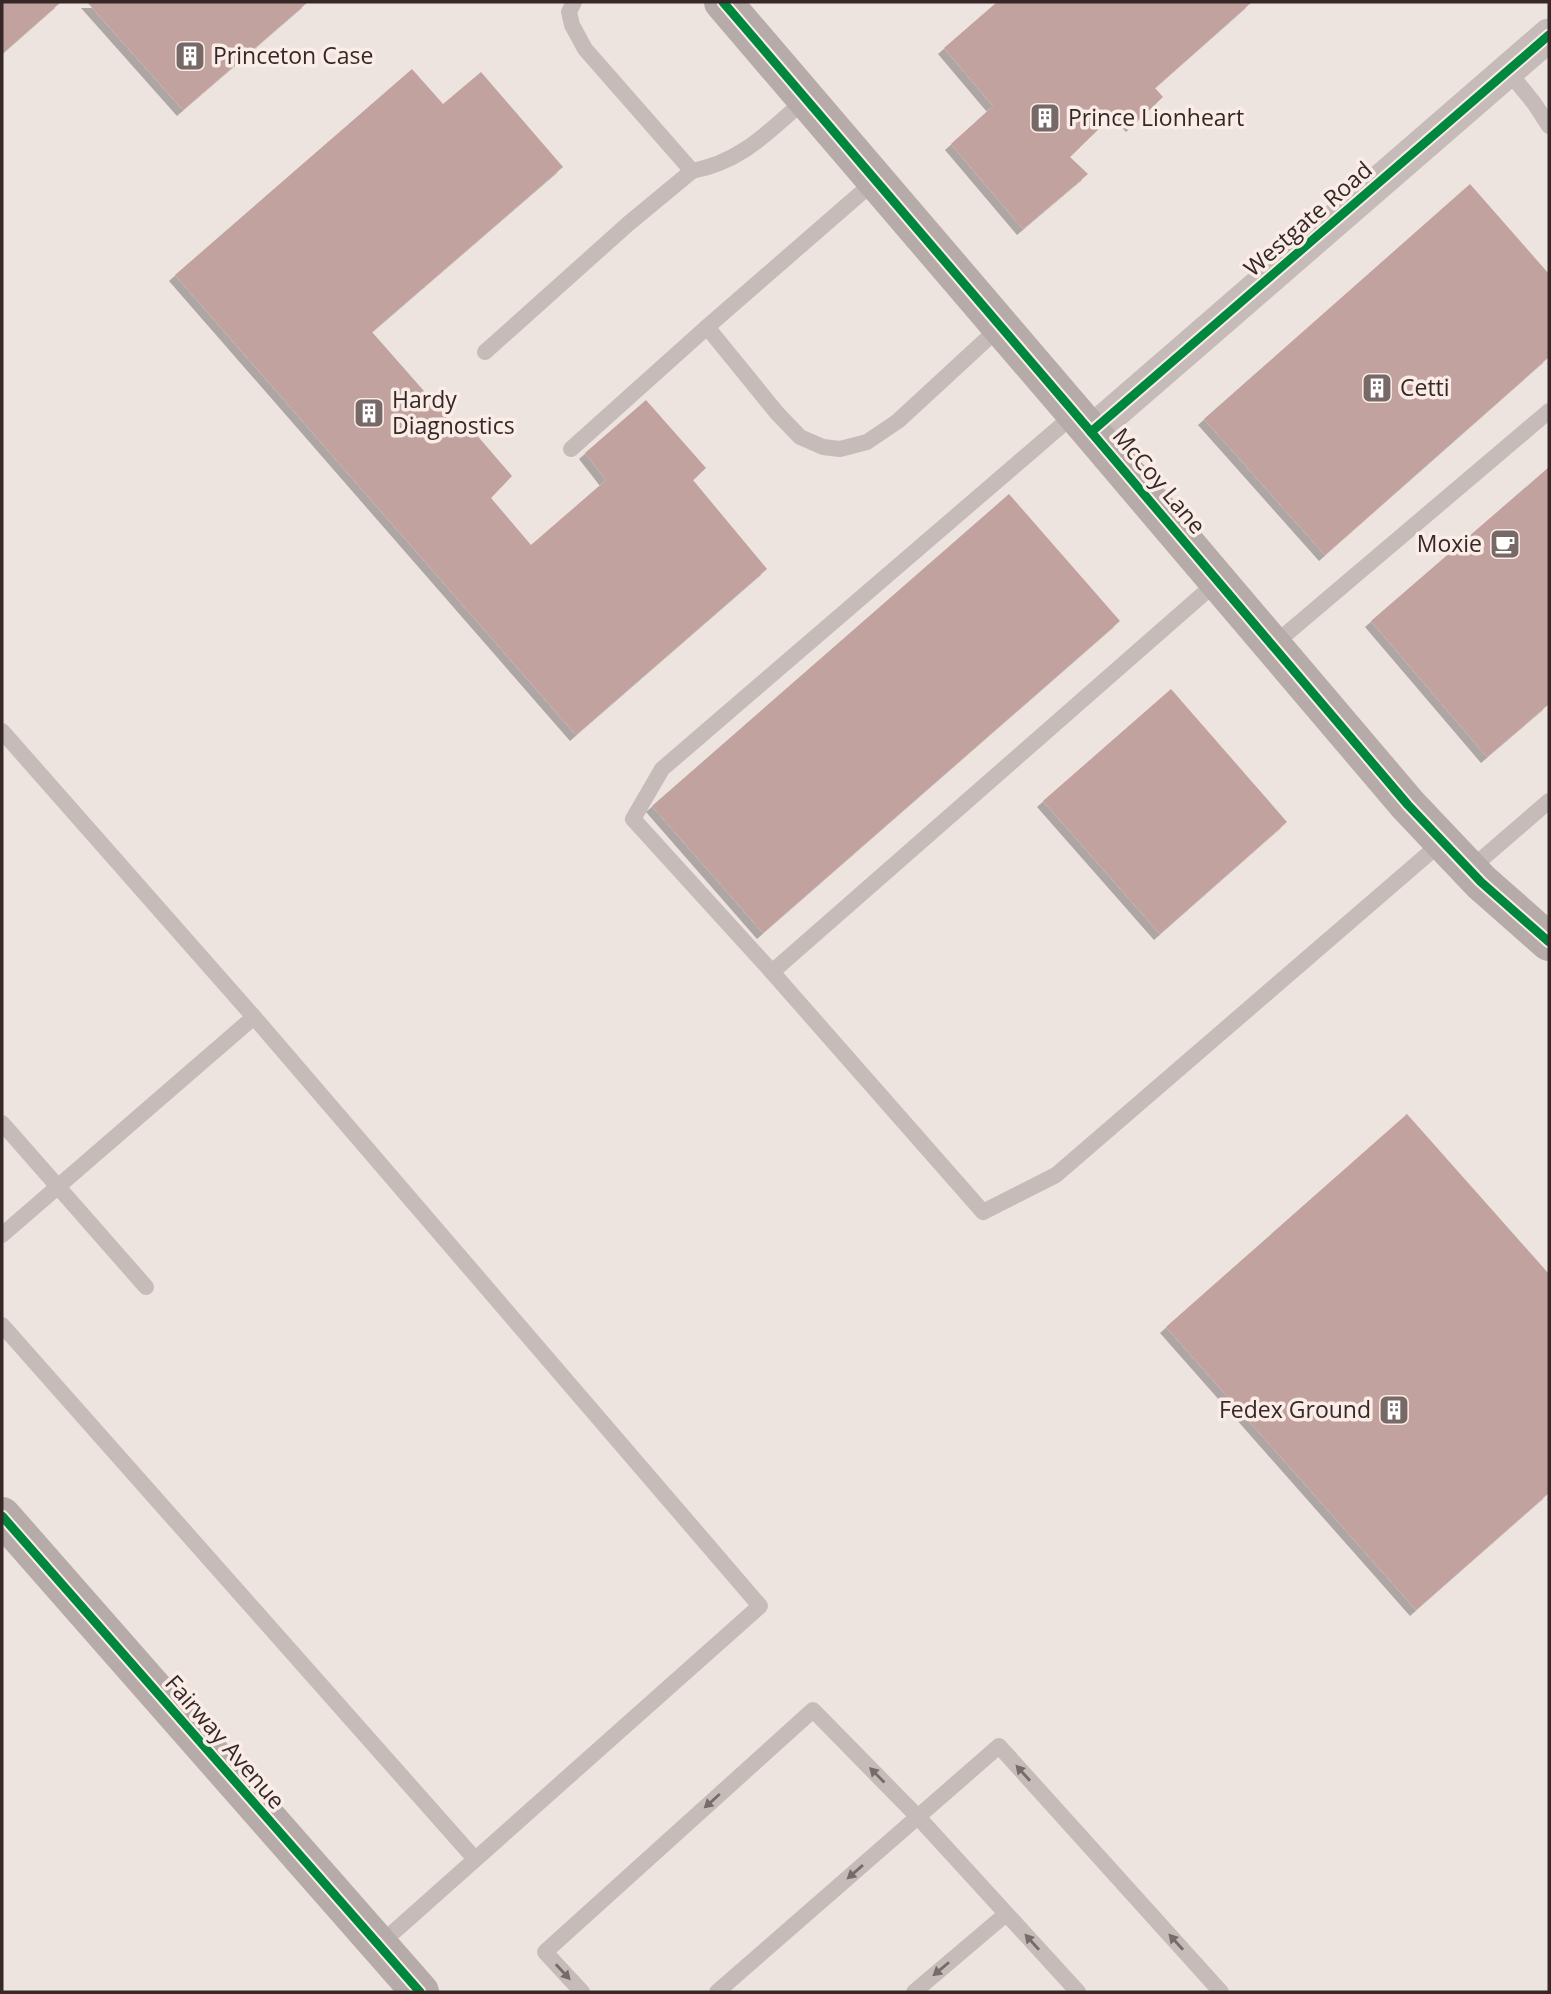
<svg xmlns="http://www.w3.org/2000/svg" width="1551" height="1994" font-family="'Open Sans',sans-serif">
<defs>
<filter id="shadow"><feDropShadow dx="-6" dy="6" stdDeviation="0" flood-color="#0004"/></filter>
</defs>
<rect width="100%" height="100%" fill="#ede3df"/>
<g fill="#c2a29f" filter="url(#shadow)">
<path d="M 2,2 L 61,2 L 2,54 Z"/>
<path d="M 87,2 L 308,2 L 183,110 Z"/>
<path d="M 997,2 L 1252,2 L 1155,88 L 1163,97 L 1132,126 L 1118,110 L 1070,157 L 1088,174 L 1023,229 L 951,144 L 993,106 L 944,48 Z"/>
<path d="M 412,69 L 443,104 L 481,72 L 563,167 L 372,332 L 461,433 L 469,426 L 512,476 L 491,498 L 531,545 L 606,480 L 585,453 L 646,400 L 706,468 L 693,480 L 767,569 L 576,735 L 175,275 Z"/>
<path d="M 1470,184 L 1549,274 L 1549,357 L 1325,555 L 1204,419 Z"/>
<path d="M 1549,467 L 1549,704 L 1487,757 L 1371,621 Z"/>
<path d="M 1009,494 L 1120,621 L 763,933 L 652,806 Z"/>
<path d="M 1171,689 L 1287,822 L 1160,934 L 1043,801 Z"/>
<path d="M 1407,1114 L 1549,1274 L 1549,1493 L 1416,1610 L 1166,1327 Z"/>
</g>
<g fill="none" stroke-linecap="round" stroke-linejoin="round">
<g stroke="#c6bbb9" stroke-width="16">
<path d="M 1508,71 L 1534,103 L 1549,126"/>
<path d="M 692,171 C 742,162 770,130 806,99"/>
<path d="M 707,327 L 777,413 L 800,437 L 823,447 L 840,449 L 867,442 L 898,421 L 1001,326"/>
<path d="M 485,352 L 628,224 L 692,171 L 585,49 L 572,25 L 569,12 L 574,2"/>
<path d="M 1076,413 L 662,769 L 633,819 L 772,972 L 1218,581"/>
<path d="M 571,449 L 707,327 L 876,180"/>
<path d="M 1272,646 L 1549,411"/>
<path d="M 2,731 L 254,1017 L 760,1606 L 379,1945"/>
<path d="M 1469,870 L 1549,801"/>
<path d="M 772,972 L 983,1212 L 1056,1175 L 1442,842"/>
<path d="M 2,1123 L 146,1287"/>
<path d="M 2,1235 L 254,1017"/>
<path d="M 2,1325 L 475,1859"/>
<path d="M 582,1992 L 545,1952 L 813,1710 L 918,1817 L 1078,1992"/>
<path d="M 717,1992 L 999,1746 L 1221,1992"/>
<path d="M 914,1992 L 1006,1914"/>
</g>
<path stroke="#c6bbb9" stroke-width="33" d="M 1091,432 L 1549,35"/>
<g stroke="#b7aba9" stroke-width="38">
<path d="M 723,2 L 1091,432 L 1408,805 L 1481,882 L 1549,942"/>
<path d="M 2,1516 L 420,1992"/>
</g>
<g stroke="#faece6" stroke-width="13">
<g id="cycleway">
<path d="M 723,2 L 1091,432 L 1408,805 L 1481,882 L 1549,942"/>
<path d="M 1091,432 L 1549,35"/>
<path d="M 2,1516 L 420,1992"/>
</g>
</g>
<use href="#cycleway" stroke="#00873e" stroke-width="9"/>
</g>
<defs><path id="oneway-solid" d="M-6-.8H1V-3.2L6.5 0L1 3.2V.8H-6Z" transform="scale(1.75)"/></defs>
<g fill="#776a69">
<use href="#oneway-solid" transform="translate(1023 1773) rotate(-132)"/>
<use href="#oneway-solid" transform="translate(877 1775) rotate(-135)"/>
<use href="#oneway-solid" transform="translate(712 1801) rotate(138)"/>
<use href="#oneway-solid" transform="translate(855 1872) rotate(139)"/>
<use href="#oneway-solid" transform="translate(1032 1942) rotate(-132)"/>
<use href="#oneway-solid" transform="translate(1176 1942) rotate(-132)"/>
<use href="#oneway-solid" transform="translate(941 1969) rotate(140)"/>
<use href="#oneway-solid" transform="translate(563 1972) rotate(47)"/>
</g>
<defs>
<g id="building-square" transform="scale(1.575)"><rect x="-9" y="-9" width="18" height="18" rx="4" fill="#776967" stroke="#faece6"/><path d="M-4-6H4V6H1V3H-1V6H-4ZM-2.5-4.3h1.7v1.8h-1.7ZM.8-4.3h1.7v1.8H.8ZM-2.5-1h1.7V.8h-1.7ZM.8-1h1.7V.8H.8Z" fill="#fff"/></g>
<g id="cafe-square" transform="scale(1.575)"><rect x="-9" y="-9" width="18" height="18" rx="4" fill="#776967" stroke="#faece6"/><path d="M-5.5-4.5H6V0H3Q3 3.5 0 3.5H-2.5Q-5.5 3.5-5.5 0ZM3-3.2v2h1.7v-2ZM-6 4.5H4V6H-6Z" fill="#fff"/></g>
</defs>
<g fill-rule="evenodd">
<use href="#building-square" x="190" y="56"/>
<use href="#building-square" x="1045" y="118"/>
<use href="#building-square" x="1377" y="388"/>
<use href="#building-square" x="369" y="413"/>
<use href="#cafe-square" x="1505" y="544"/>
<use href="#building-square" x="1394" y="1410"/>
</g>
<g text-anchor="middle" stroke-width="7" stroke-linejoin="round" paint-order="stroke">
<g font-size="23" fill="#372827" stroke="#faece6" text-anchor="start">
<text x="213" y="64">Princeton Case</text>
<text x="1068" y="126">Prince Lionheart</text>
<text x="1400" y="396">Cetti</text>
<text x="392" y="408">Hardy<tspan x="392" dy="26">Diagnostics</tspan></text>
<text x="1482" y="552" text-anchor="end">Moxie</text>
<text x="1371" y="1418" text-anchor="end">Fedex Ground</text>
</g>
<g font-size="23" fill="#372827" stroke="#faece6">
<text transform="translate(1308 219) rotate(-41)" y="8">Westgate Road</text>
<text transform="translate(1159 481) rotate(50)" y="8">McCoy Lane</text>
<text transform="translate(225 1742) rotate(49)" y="8">Fairway Avenue</text>
</g>
</g>
<rect width="1551" height="1994" fill="none" stroke="#372827" stroke-width="7"/>
</svg>
